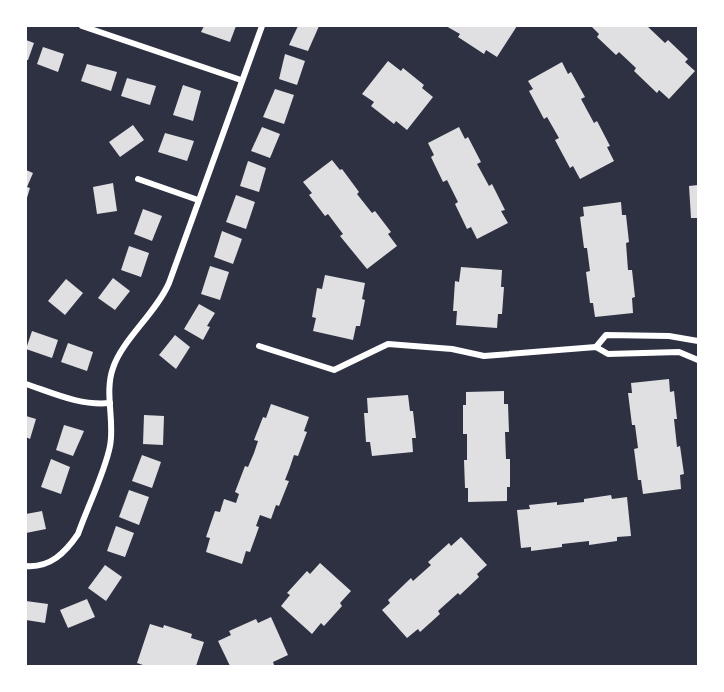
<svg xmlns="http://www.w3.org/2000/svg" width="724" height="692" font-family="'Fira Sans Condensed',sans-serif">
<rect width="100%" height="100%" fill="#2d3142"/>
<g fill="#e0e0e3">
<path d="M 204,26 L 236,26 L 230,42 L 201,32 Z"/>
<path d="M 298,26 L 319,26 L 308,51 L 289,45 Z"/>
<path d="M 446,26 L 517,26 L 497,57 L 486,50 L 484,54 L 458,37 L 460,34 Z"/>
<path d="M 591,26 L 647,26 L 665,43 L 668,40 L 688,59 L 685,62 L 695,71 L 669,99 L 659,90 L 657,93 L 634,71 L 636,68 L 619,52 L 616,55 L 597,37 L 599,34 Z"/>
<path d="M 26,40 L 34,43 L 28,60 L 26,60 Z"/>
<path d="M 43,47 L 64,54 L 58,72 L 37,64 Z"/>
<path d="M 285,54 L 305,61 L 297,85 L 279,79 Z"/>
<path d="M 388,61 L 401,71 L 403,68 L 424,85 L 422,88 L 433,97 L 407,130 L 396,121 L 394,124 L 371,106 L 374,102 L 362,94 Z"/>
<path d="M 562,62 L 568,74 L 571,72 L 585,97 L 581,99 L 594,123 L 597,121 L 610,146 L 607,147 L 614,161 L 580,179 L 573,166 L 570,168 L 555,140 L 559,138 L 547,117 L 544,119 L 529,91 L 533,89 L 528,81 Z"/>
<path d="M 87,64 L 117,72 L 111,91 L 81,81 Z"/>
<path d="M 127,78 L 156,86 L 150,105 L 121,96 Z"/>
<path d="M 183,85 L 201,91 L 193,121 L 173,115 Z"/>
<path d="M 275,89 L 294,95 L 284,124 L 263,117 Z"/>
<path d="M 133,125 L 144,140 L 120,157 L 109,142 Z"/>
<path d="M 262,127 L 280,134 L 270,158 L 251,151 Z"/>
<path d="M 459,127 L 465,139 L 468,137 L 481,162 L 477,164 L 489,186 L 492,184 L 505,210 L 501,211 L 508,223 L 477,239 L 471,227 L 467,229 L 455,204 L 458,202 L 447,180 L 443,182 L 431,157 L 434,155 L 428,143 Z"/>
<path d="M 165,133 L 194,141 L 187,161 L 158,152 Z"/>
<path d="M 332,160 L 340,170 L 342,169 L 359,192 L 357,194 L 372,213 L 375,211 L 391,232 L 388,234 L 397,246 L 367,269 L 340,236 L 343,234 L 328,214 L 325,216 L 309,195 L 312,193 L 303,182 Z"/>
<path d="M 248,161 L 266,168 L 259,192 L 240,186 Z"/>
<path d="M 26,170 L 33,173 L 27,187 L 30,188 L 26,201 Z"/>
<path d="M 113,183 L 117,211 L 97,214 L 93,187 Z"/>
<path d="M 698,185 L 698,218 L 691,218 L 689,186 Z"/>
<path d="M 236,195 L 255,202 L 246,229 L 226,222 Z"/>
<path d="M 621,202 L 622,215 L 626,215 L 629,242 L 626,243 L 628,270 L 632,270 L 635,297 L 632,298 L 633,313 L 595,317 L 593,303 L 590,303 L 586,272 L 590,271 L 587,248 L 584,248 L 580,217 L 584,216 L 583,207 Z"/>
<path d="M 143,209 L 162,216 L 152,241 L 134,234 Z"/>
<path d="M 222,231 L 242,239 L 233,264 L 214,257 Z"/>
<path d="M 129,246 L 149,253 L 141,277 L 121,270 Z"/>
<path d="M 210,266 L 229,272 L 220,300 L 201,294 Z"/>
<path d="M 461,267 L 502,270 L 501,287 L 504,287 L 502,314 L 498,314 L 497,328 L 456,325 L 457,311 L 453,311 L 455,281 L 459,282 Z"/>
<path d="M 325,275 L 365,283 L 362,299 L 365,300 L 360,326 L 356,326 L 353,340 L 313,331 L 316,318 L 312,317 L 317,288 L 322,289 Z"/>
<path d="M 113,278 L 130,291 L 115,310 L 98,298 Z"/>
<path d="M 66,279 L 83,293 L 65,315 L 48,301 Z"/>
<path d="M 199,304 L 215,313 L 207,326 L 210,327 L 203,340 L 184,329 Z"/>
<path d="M 32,331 L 58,340 L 52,358 L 26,349 Z"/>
<path d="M 175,335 L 190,347 L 176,369 L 159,355 Z"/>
<path d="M 68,343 L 93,352 L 87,371 L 61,362 Z"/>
<path d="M 669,379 L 670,392 L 674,391 L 677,419 L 674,419 L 677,447 L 680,446 L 684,474 L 680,475 L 681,489 L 643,494 L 641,480 L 638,480 L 634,449 L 638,448 L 635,425 L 632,425 L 628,393 L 632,393 L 631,383 Z"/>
<path d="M 504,391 L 504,404 L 508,404 L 509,432 L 505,432 L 506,459 L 510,459 L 510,487 L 507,487 L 507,501 L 468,502 L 468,488 L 465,488 L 464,460 L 467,460 L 467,434 L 463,434 L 463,405 L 466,405 L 466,392 Z"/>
<path d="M 408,395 L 410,411 L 413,411 L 416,438 L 412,438 L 413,452 L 372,456 L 370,442 L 366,442 L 364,413 L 368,413 L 367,398 Z"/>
<path d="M 271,404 L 309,417 L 304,431 L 307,432 L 298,456 L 294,455 L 290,467 L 285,480 L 289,481 L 279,506 L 276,505 L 271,519 L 260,515 L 256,526 L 259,527 L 250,552 L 246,551 L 242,564 L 206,552 L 210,538 L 206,537 L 215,511 L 220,512 L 224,499 L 236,503 L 239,494 L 235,492 L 245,466 L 248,467 L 254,453 L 258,441 L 254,440 L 263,417 L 266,418 Z"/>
<path d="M 144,415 L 164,416 L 163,445 L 143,444 Z"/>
<path d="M 26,416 L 36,419 L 30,439 L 26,437 Z"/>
<path d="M 64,425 L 84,431 L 73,456 L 56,450 Z"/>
<path d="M 142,455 L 161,462 L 152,488 L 132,481 Z"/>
<path d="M 51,459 L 70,467 L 61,494 L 41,487 Z"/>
<path d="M 129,490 L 149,497 L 139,525 L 119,517 Z"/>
<path d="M 611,495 L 612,499 L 627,497 L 631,536 L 617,537 L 617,541 L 589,545 L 589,541 L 562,544 L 562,547 L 531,551 L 531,547 L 521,548 L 517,510 L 530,509 L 529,505 L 557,502 L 557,505 L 584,502 L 584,499 Z"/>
<path d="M 42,511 L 46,529 L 26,533 L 26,514 Z"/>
<path d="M 116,526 L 134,533 L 125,557 L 107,551 Z"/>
<path d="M 461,537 L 487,565 L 477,574 L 479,577 L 460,595 L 458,593 L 438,611 L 440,614 L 420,632 L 418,629 L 407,638 L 382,610 L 390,603 L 388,600 L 411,578 L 413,581 L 431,565 L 428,562 L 449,543 L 451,546 Z"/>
<path d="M 320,563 L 351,591 L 340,603 L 342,606 L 324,626 L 321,623 L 312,634 L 281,606 L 290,595 L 287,593 L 307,571 L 310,574 Z"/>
<path d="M 105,565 L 122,577 L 106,601 L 88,588 Z"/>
<path d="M 87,599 L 95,617 L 68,628 L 60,610 Z"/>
<path d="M 26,601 L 48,604 L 45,623 L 26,620 Z"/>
<path d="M 271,617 L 288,655 L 273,662 L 274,665 L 272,666 L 230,666 L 218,641 L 231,635 L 229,631 L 256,619 L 258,623 Z"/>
<path d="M 150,624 L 163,628 L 164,625 L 192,634 L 191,638 L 204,642 L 196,666 L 146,666 L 137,663 Z"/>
</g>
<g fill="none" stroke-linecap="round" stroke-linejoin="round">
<g stroke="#fff" stroke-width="6">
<path d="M 82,26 L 241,80"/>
<path d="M 138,179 L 198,200"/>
<path d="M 259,346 L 334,370 L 388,344 L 452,349 L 484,356 L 596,347 L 608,354 L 679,352 L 698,360"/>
<path d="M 596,347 L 606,335 L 669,336 L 698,341"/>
<path d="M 26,384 C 53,393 80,406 110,403"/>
<path d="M 26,566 C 50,568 65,553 78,534 C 87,508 105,472 110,446 C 115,421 104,393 113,368 C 122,340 156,313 169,283 L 262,26"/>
</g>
</g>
<rect width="724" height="692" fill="none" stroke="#ffffff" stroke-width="54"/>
</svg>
